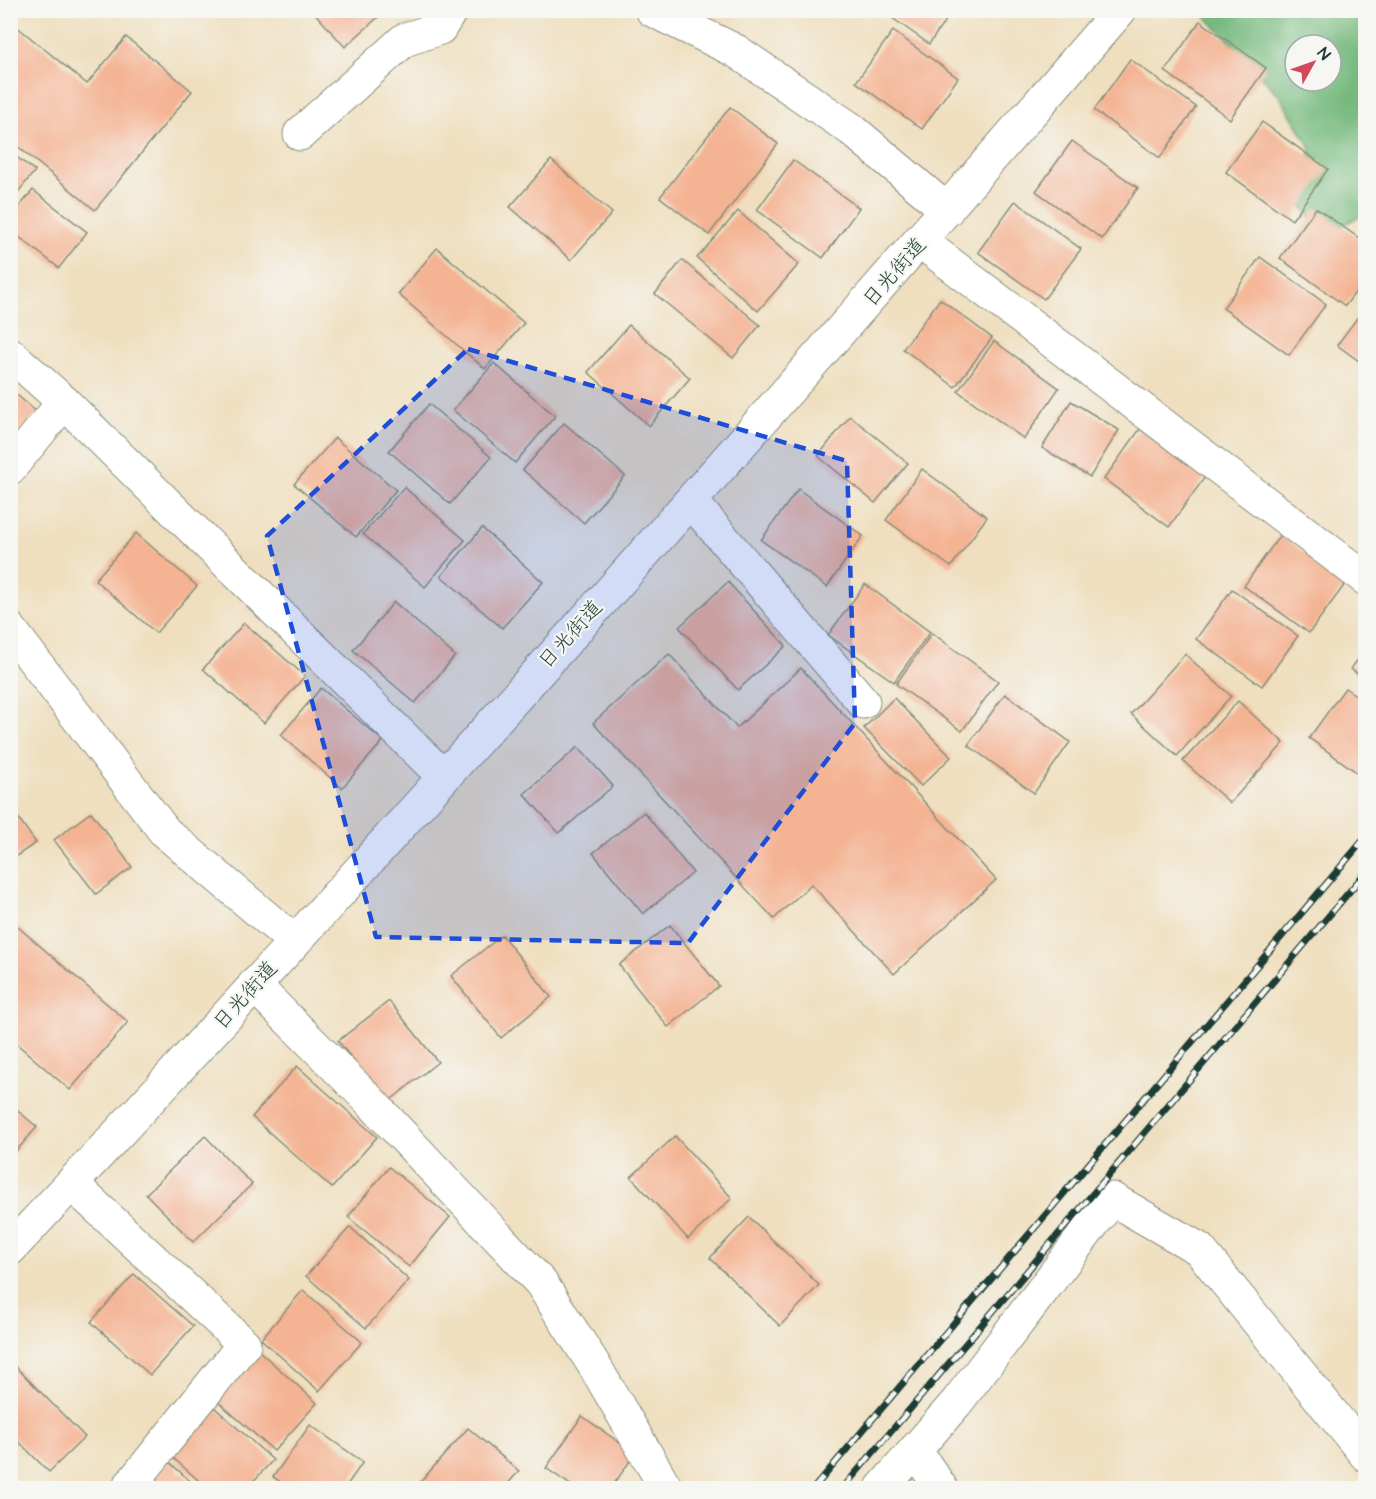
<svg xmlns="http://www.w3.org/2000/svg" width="1376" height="1499" font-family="'Architects Daughter','Klee One',sans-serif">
<rect width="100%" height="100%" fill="#f6f6f2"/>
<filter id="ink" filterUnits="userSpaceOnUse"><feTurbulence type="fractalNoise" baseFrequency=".0167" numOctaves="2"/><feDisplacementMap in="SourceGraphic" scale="12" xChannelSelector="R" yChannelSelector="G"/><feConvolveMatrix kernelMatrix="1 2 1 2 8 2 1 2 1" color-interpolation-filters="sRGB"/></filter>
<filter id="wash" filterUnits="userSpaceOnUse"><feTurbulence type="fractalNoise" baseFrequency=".008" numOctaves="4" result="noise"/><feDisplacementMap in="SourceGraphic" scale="24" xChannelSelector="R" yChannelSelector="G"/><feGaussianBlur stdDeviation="1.35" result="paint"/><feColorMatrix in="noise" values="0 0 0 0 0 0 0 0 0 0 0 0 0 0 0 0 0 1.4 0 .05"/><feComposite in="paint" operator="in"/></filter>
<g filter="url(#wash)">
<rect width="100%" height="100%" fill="#efdfbf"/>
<path fill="#74b97d" stroke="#4a7b58" stroke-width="1.5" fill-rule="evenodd" d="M 1202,10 L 1365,11 L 1365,214 L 1325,234 L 1300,204 L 1311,148 L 1280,97 L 1230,41 L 1201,13 ZM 1295,45 L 1331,45 L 1331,81 L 1295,81 Z"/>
<g id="blocks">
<g fill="#f4b393">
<path d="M 312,10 L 386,10 L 345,47 Z"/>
<path d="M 881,10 L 953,10 L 929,44 Z"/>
<path d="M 10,21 L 87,84 L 126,37 L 192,91 L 95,210 L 10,140 Z"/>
<path d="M 1200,21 L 1266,68 L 1230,119 L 1165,71 Z"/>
<path d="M 893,31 L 958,78 L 922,129 L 856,82 Z"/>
<path d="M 1130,59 L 1196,107 L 1160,158 L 1094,110 Z"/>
<path d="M 730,107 L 778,144 L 709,235 L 660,197 Z"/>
<path d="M 1262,122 L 1328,169 L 1292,220 L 1226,172 Z"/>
<path d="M 1072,141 L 1138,188 L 1102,239 L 1036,191 Z"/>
<path d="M 10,152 L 35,171 L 10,202 Z"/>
<path d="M 551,160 L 612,213 L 571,260 L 510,207 Z"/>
<path d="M 793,160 L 859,208 L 823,258 L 757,210 Z"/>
<path d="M 33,190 L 87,232 L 59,268 L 10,230 L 10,218 Z"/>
<path d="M 1015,201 L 1081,249 L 1044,299 L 978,252 Z"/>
<path d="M 1316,208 L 1366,243 L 1366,278 L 1345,306 L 1280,258 Z"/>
<path d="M 738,211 L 799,264 L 758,311 L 697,258 Z"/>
<path d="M 437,248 L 524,323 L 485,369 L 398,294 Z"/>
<path d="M 1260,257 L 1326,304 L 1289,355 L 1223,308 Z"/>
<path d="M 682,260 L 760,325 L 733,358 L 655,294 Z"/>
<path d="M 940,299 L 992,338 L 955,387 L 903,349 Z"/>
<path d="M 1366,306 L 1366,366 L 1337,345 Z"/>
<path d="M 629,325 L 690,378 L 649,426 L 588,372 Z"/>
<path d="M 994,341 L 1059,388 L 1024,439 L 958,391 Z"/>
<path d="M 494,363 L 555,416 L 515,463 L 453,410 Z"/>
<path d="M 10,389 L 38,413 L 10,444 Z"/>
<path d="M 1071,401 L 1119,430 L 1090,477 L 1042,448 Z"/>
<path d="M 429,404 L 491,457 L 450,504 L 389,451 Z"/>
<path d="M 850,416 L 908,463 L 875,503 L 818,456 Z"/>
<path d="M 564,423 L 625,476 L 584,523 L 523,470 Z"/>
<path d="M 1140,429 L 1205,477 L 1169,527 L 1104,479 Z"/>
<path d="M 335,438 L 396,490 L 356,537 L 294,484 Z"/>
<path d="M 922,469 L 987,517 L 951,567 L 886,520 Z"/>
<path d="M 404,487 L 465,540 L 425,587 L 363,534 Z"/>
<path d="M 798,489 L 863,536 L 827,587 L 761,540 Z"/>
<path d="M 482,528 L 543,582 L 502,628 L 441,576 Z"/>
<path d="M 136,533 L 197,586 L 156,633 L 95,580 Z"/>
<path d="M 1280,535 L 1346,583 L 1309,633 L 1244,586 Z"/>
<path d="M 728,582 L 786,646 L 738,690 L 679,627 Z"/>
<path d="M 865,584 L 930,632 L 894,682 L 828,635 Z"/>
<path d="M 1232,589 L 1298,636 L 1262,686 L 1196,639 Z"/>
<path d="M 394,602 L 455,656 L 415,703 L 353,650 Z"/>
<path d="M 244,623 L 305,676 L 264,723 L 203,669 Z"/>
<path d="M 932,633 L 998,681 L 962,731 L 896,684 Z"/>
<path d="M 1366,648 L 1366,680 L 1351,669 Z"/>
<path d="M 669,654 L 737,728 L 801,668 L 996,880 L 894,974 L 811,884 L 774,919 L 593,723 Z"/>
<path d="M 1185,654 L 1231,696 L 1177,756 L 1131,714 Z"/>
<path d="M 321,688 L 383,741 L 342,788 L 281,735 Z"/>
<path d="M 1345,688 L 1366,702 L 1366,779 L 1309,738 Z"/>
<path d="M 1005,694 L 1070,742 L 1034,793 L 968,745 Z"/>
<path d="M 894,698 L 951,757 L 921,786 L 864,728 Z"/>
<path d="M 1238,701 L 1284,743 L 1230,803 L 1183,761 Z"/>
<path d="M 578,747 L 613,786 L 559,833 L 524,794 Z"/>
<path d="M 10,806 L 36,843 L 10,860 Z"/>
<path d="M 91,812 L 132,867 L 96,894 L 54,840 Z"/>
<path d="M 644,812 L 693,873 L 643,914 L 593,853 Z"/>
<path d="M 10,920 L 128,1022 L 70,1090 L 10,1038 Z"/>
<path d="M 670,925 L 719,986 L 668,1027 L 619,965 Z"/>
<path d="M 502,935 L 551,997 L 501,1038 L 451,976 Z"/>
<path d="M 389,1001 L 438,1062 L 387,1103 L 338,1041 Z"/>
<path d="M 297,1066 L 377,1137 L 332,1188 L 252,1117 Z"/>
<path d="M 10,1104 L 37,1127 L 10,1158 Z"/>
<path d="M 205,1136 L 252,1184 L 193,1242 L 146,1194 Z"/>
<path d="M 675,1136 L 732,1198 L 688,1239 L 631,1177 Z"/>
<path d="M 389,1167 L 450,1217 L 409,1267 L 348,1217 Z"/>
<path d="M 749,1217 L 819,1285 L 780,1326 L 710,1258 Z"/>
<path d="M 350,1227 L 409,1280 L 366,1328 L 306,1276 Z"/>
<path d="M 134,1274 L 193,1326 L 150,1375 L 91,1322 Z"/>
<path d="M 303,1290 L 362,1342 L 319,1391 L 261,1339 Z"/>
<path d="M 258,1350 L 317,1403 L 274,1451 L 215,1399 Z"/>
<path d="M 10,1361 L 85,1437 L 49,1472 L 10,1433 Z"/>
<path d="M 214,1407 L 273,1460 L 247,1488 L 207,1488 L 171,1456 Z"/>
<path d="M 582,1416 L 635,1454 L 611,1488 L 575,1488 L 546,1468 Z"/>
<path d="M 310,1425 L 363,1462 L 345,1488 L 290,1488 L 273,1477 Z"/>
<path d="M 468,1428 L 519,1471 L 504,1488 L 415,1488 Z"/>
<path d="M 169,1462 L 198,1488 L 146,1488 Z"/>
</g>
</g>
</g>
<g filter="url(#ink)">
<use href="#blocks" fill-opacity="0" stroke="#878e7a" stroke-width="1.5"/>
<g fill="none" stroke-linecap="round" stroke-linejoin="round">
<g stroke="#878e7a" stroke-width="35">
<g id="minor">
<path d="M 300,134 L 404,40 L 440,28 L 451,10"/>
<path d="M 920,241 L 1366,579"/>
<path d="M 10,354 L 64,402 L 10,468"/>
<path d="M 64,402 L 443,776"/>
<path d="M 691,501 L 863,702"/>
<path d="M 10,629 L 165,832 L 294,941"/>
<path d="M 254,985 L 370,1101 L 541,1283 L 594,1365 L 666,1488"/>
<path d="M 72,1184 L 244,1344 L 128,1488"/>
<path d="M 915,1450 L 941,1488"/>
<path d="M 882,1488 L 957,1402 L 1112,1199 L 1199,1249 L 1366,1455"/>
</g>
</g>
<g stroke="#878e7a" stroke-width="35">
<path id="tertiary" d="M 652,10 L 736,51 L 851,129 L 947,210"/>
</g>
<g stroke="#878e7a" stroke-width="35">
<path id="secondary" d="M 10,1249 C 390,845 757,429 1120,10"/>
</g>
<use href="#minor" stroke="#fff" stroke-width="33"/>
<use href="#tertiary" stroke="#fff" stroke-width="33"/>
<use href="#secondary" stroke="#fff" stroke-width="33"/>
<g stroke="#1f3d34" stroke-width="7">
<g id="rail">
<path d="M 814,1488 L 1366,837"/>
<path d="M 843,1488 L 1366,872"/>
</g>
</g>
<use href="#rail" stroke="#f6f6f2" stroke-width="4.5" stroke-dasharray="14" stroke-linecap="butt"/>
</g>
</g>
<path fill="#1d4ed8" fill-opacity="0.2" stroke="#1d4ed8" stroke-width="4.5" stroke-dasharray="12 8" stroke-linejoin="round" d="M 468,349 L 847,461 L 855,723 L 688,943 L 376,937 L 267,536 Z"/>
<g text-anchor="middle" stroke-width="4.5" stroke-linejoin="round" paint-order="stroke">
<g font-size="21" fill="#1f3d34" stroke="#f6f6f2">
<text transform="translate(894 272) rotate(-49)" y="7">日光街道</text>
<text transform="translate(570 634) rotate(-48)" y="7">日光街道</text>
<text transform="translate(245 995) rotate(-48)" y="7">日光街道</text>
</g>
</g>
<rect width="1376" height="1499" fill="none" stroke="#f6f6f2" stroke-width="36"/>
<g transform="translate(1313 63) rotate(50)"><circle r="28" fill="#f6f6f2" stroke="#a0aca6" stroke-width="1.5"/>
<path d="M0-4.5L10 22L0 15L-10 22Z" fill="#d1495b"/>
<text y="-9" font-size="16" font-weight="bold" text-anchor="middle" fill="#1f3d34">N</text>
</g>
</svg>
